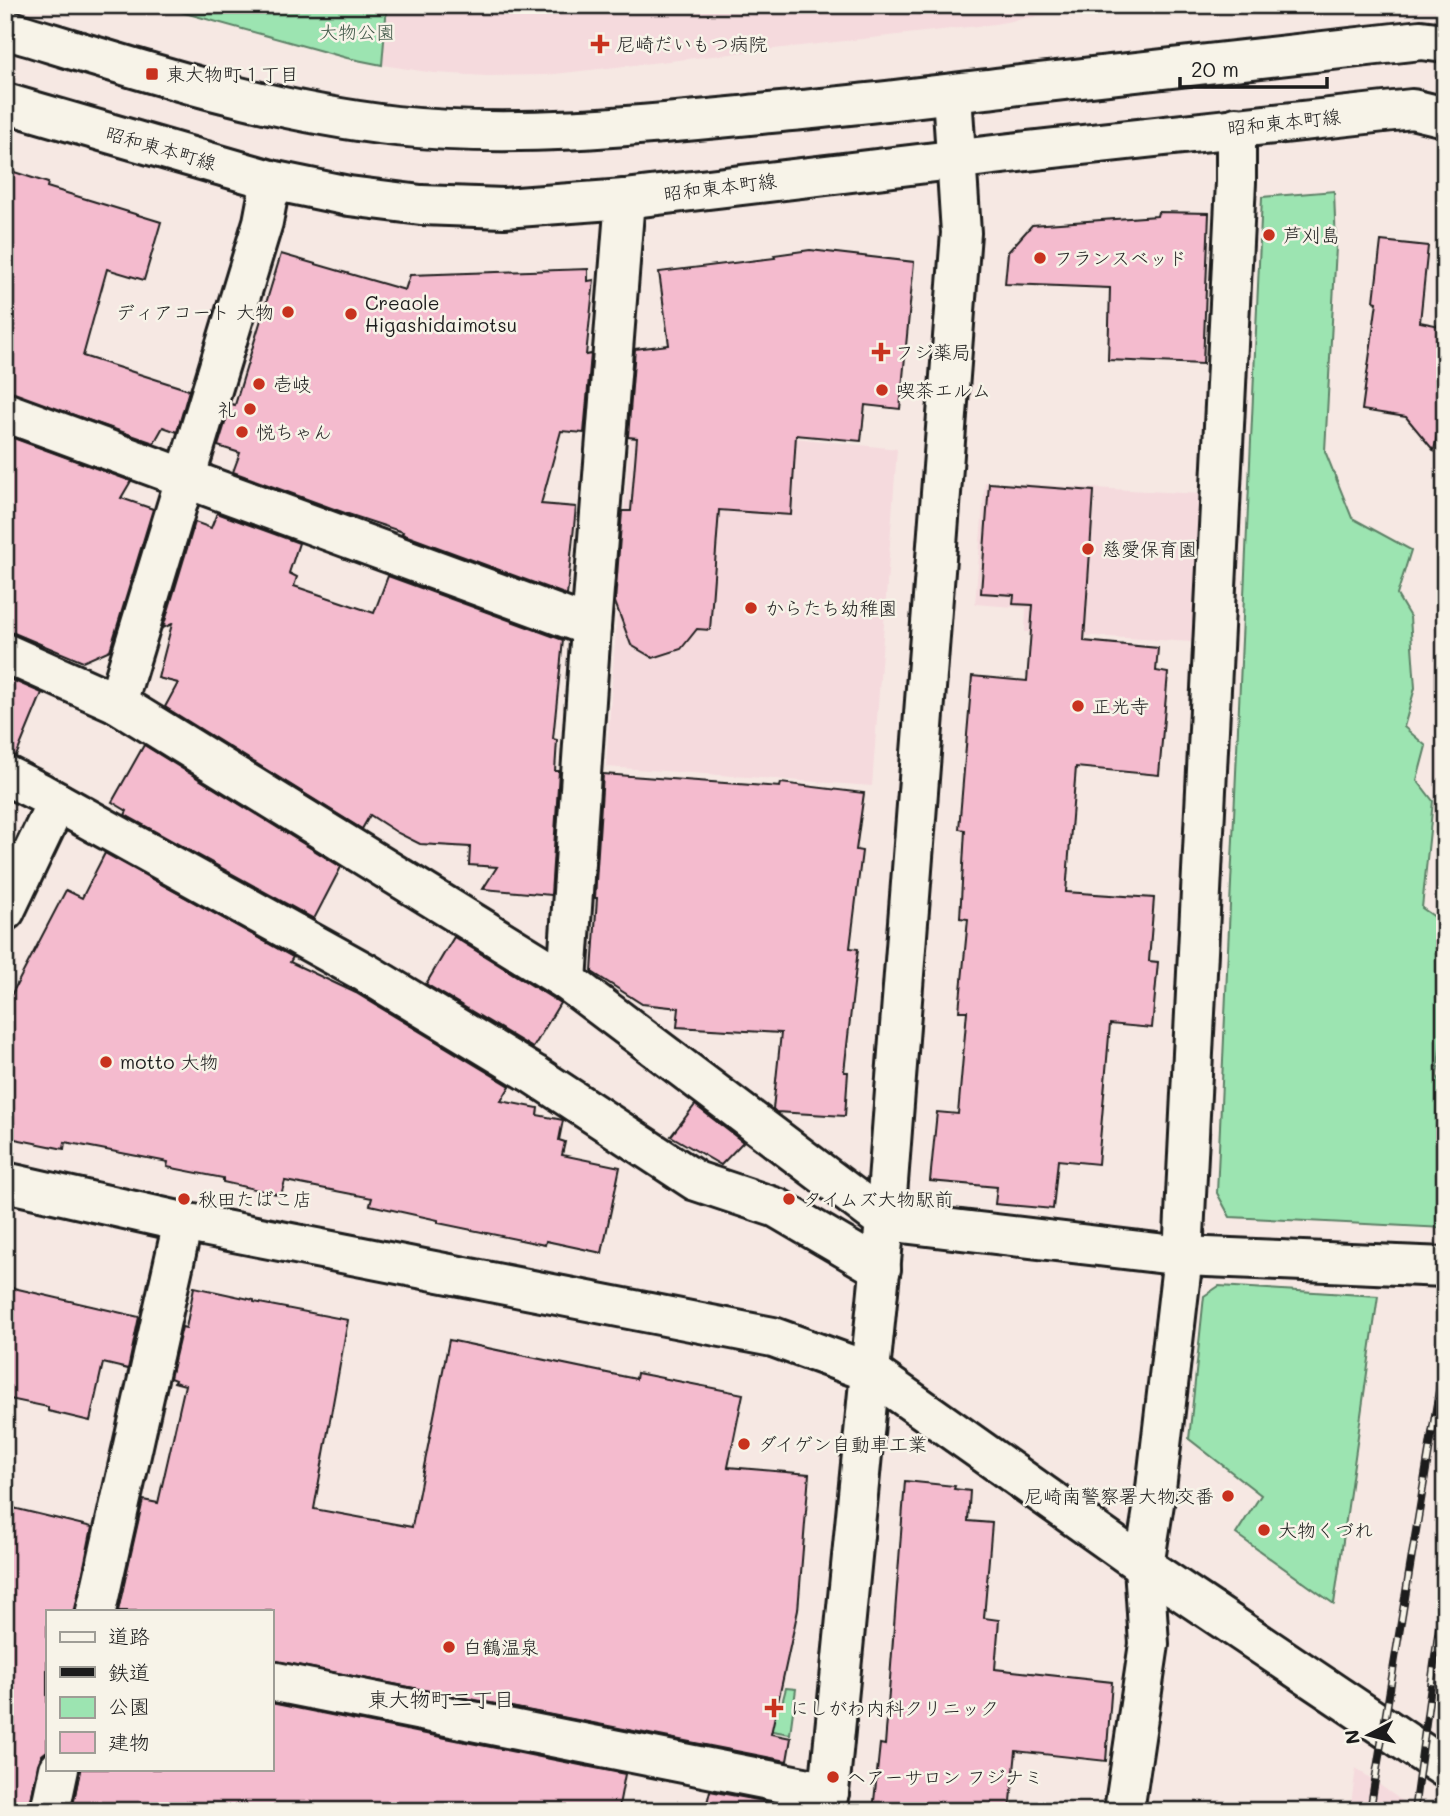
<svg xmlns="http://www.w3.org/2000/svg" width="1450" height="1816" font-family="Mali,'Klee One',sans-serif">
<rect width="100%" height="100%" fill="#f6e8e3"/>
<filter id="ink" filterUnits="userSpaceOnUse"><feTurbulence type="fractalNoise" baseFrequency=".0143" numOctaves="2"/><feDisplacementMap in="SourceGraphic" scale="14" xChannelSelector="R" yChannelSelector="G"/><feConvolveMatrix kernelMatrix="1 2 1 2 8 2 1 2 1" color-interpolation-filters="sRGB"/></filter>
<g filter="url(#ink)">
<g fill="#f5dadd">
<path d="M 387,5 L 1098,5 L 995,24 L 546,75 L 487,76 L 434,73 L 382,65 Z"/>
<path d="M 633,392 L 795,438 L 897,449 L 872,786 L 606,767 Z"/>
<path d="M 985,482 L 1201,494 L 1192,642 L 1025,632 L 1026,608 L 975,604 Z"/>
<path d="M 1356,1768 L 1416,1811 L 1350,1811 Z"/>
</g>
<g fill="#9ce4b1" stroke="#5c8066" stroke-width="2">
<path d="M 156,5 L 387,5 L 382,65 L 347,58 Z"/>
<path d="M 1334,191 L 1336,247 L 1325,451 L 1352,518 L 1411,550 L 1397,595 L 1410,617 L 1415,688 L 1404,727 L 1426,746 L 1417,780 L 1433,801 L 1422,908 L 1445,924 L 1445,1003 L 1437,1076 L 1445,1090 L 1444,1228 L 1230,1217 L 1217,1193 L 1262,197 Z"/>
<path d="M 1219,1286 L 1378,1296 L 1334,1604 L 1236,1534 L 1261,1495 L 1189,1439 L 1204,1296 Z"/>
<path d="M 786,1688 L 796,1689 L 790,1734 L 744,1726 L 732,1696 L 781,1707 Z"/>
</g>
<g fill="#f4bbce" stroke="#1c1c1c" stroke-width="2">
<path d="M 5,169 L 48,183 L 47,187 L 161,222 L 144,280 L 107,269 L 83,356 L 189,390 L 177,432 L 163,427 L 154,443 L 5,391 Z"/>
<path d="M 1158,212 L 1209,213 L 1203,364 L 1108,360 L 1110,288 L 1005,284 L 1008,252 L 1032,225 L 1157,216 Z"/>
<path d="M 1381,241 L 1428,246 L 1420,322 L 1445,327 L 1445,391 L 1434,451 L 1406,417 L 1362,410 L 1377,302 L 1374,301 Z"/>
<path d="M 810,250 L 914,262 L 900,409 L 865,405 L 861,441 L 796,435 L 791,515 L 719,510 L 710,630 L 697,629 L 681,649 L 653,658 L 631,645 L 615,602 L 622,511 L 631,511 L 637,438 L 628,437 L 635,349 L 669,345 L 659,272 L 775,258 L 774,255 Z"/>
<path d="M 281,254 L 405,290 L 410,275 L 588,269 L 588,281 L 594,280 L 586,355 L 591,354 L 584,433 L 561,431 L 541,504 L 576,507 L 567,595 L 402,534 L 403,532 L 345,513 L 233,472 L 240,453 L 218,446 L 231,404 L 235,405 Z"/>
<path d="M 5,435 L 131,481 L 121,498 L 153,509 L 110,650 L 83,662 L 14,633 L 5,632 Z"/>
<path d="M 989,483 L 1094,491 L 1084,641 L 1158,648 L 1156,671 L 1168,673 L 1159,775 L 1076,767 L 1066,892 L 1154,898 L 1149,961 L 1158,962 L 1152,1028 L 1110,1024 L 1098,1164 L 1058,1160 L 1053,1209 L 995,1204 L 997,1187 L 930,1181 L 937,1112 L 958,1114 L 967,1011 L 959,1011 L 968,919 L 960,918 L 965,830 L 959,829 L 972,676 L 1027,681 L 1033,605 L 1013,604 L 1014,595 L 981,593 Z"/>
<path d="M 217,513 L 299,543 L 289,573 L 297,577 L 294,586 L 374,613 L 388,576 L 563,640 L 553,739 L 557,740 L 555,771 L 559,771 L 551,895 L 483,889 L 497,867 L 469,865 L 470,847 L 420,844 L 398,833 L 370,815 L 362,829 L 165,707 L 178,683 L 158,678 L 172,624 L 163,628 L 195,522 L 211,528 Z"/>
<path d="M 5,677 L 42,693 L 16,756 L 5,753 Z"/>
<path d="M 144,745 L 341,867 L 314,919 L 125,815 L 127,811 L 112,802 Z"/>
<path d="M 603,774 L 780,787 L 781,783 L 864,793 L 856,850 L 862,851 L 850,948 L 858,949 L 844,1072 L 848,1072 L 845,1116 L 776,1112 L 773,1109 L 781,1033 L 677,1027 L 679,1008 L 642,1004 L 592,972 L 597,898 L 595,898 Z"/>
<path d="M 105,853 L 293,957 L 290,962 L 356,993 L 510,1086 L 501,1101 L 538,1108 L 537,1115 L 563,1120 L 559,1140 L 565,1142 L 562,1155 L 620,1167 L 602,1253 L 546,1241 L 545,1245 L 438,1223 L 438,1220 L 370,1205 L 372,1198 L 285,1181 L 281,1195 L 223,1182 L 223,1178 L 167,1167 L 168,1162 L 65,1142 L 64,1149 L 5,1137 L 5,1007 L 66,890 L 82,898 Z"/>
<path d="M 454,937 L 560,1003 L 533,1048 L 426,984 Z"/>
<path d="M 695,1105 L 743,1142 L 721,1165 L 671,1136 Z"/>
<path d="M 5,1286 L 139,1317 L 128,1369 L 103,1363 L 90,1421 L 48,1411 L 48,1407 L 5,1398 Z"/>
<path d="M 194,1287 L 254,1300 L 254,1302 L 348,1320 L 314,1509 L 412,1527 L 449,1340 L 636,1379 L 637,1373 L 743,1394 L 728,1467 L 809,1474 L 798,1610 L 771,1734 L 791,1738 L 787,1761 L 271,1660 L 271,1611 L 118,1611 L 143,1500 L 158,1503 L 185,1385 L 174,1382 L 175,1380 L 170,1378 L 182,1327 L 186,1328 Z"/>
<path d="M 905,1481 L 955,1486 L 954,1489 L 970,1491 L 968,1521 L 992,1523 L 984,1618 L 999,1620 L 995,1669 L 1112,1682 L 1106,1761 L 1016,1751 L 1010,1811 L 873,1811 L 880,1744 L 885,1745 Z"/>
<path d="M 5,1506 L 92,1527 L 75,1611 L 47,1611 L 47,1751 L 42,1755 L 38,1764 L 29,1811 L 5,1811 Z"/>
<path d="M 271,1703 L 625,1774 L 618,1811 L 72,1811 L 80,1769 L 271,1769 Z"/>
<path d="M 710,1791 L 778,1804 L 777,1811 L 705,1811 Z"/>
</g>
<g fill="none" stroke-linecap="round" stroke-linejoin="round">
<g stroke="#1c1c1c" stroke-width="44">
<g id="minor">
<path d="M 5,412 L 591,627"/>
<path d="M 5,653 L 117,703 L 567,981 L 885,1221 L 1183,1256 L 1445,1267"/>
<path d="M 117,703 L 263,222 L 271,180"/>
<path d="M 5,775 L 41,793 L 366,973 L 533,1074 L 696,1181 L 777,1208 L 881,1269"/>
<path d="M 5,911 L 57,802"/>
<path d="M 567,981 L 591,627 L 625,199"/>
<path d="M 96,1611 L 183,1222"/>
<path d="M 271,1681 L 829,1792"/>
<path d="M 50,1811 L 59,1769"/>
<path d="M 825,1811 L 829,1792 L 870,1372"/>
<path d="M 1124,1811 L 1149,1644 L 1144,1566 L 1155,1497 L 1183,1256 L 1236,182 L 1236,127"/>
</g>
</g>
<g stroke="#1c1c1c" stroke-width="44">
<g id="tertiary">
<path d="M 5,1182 L 183,1222 L 773,1337 L 870,1372 L 1144,1566 L 1445,1768"/>
<path d="M 870,1372 L 885,1221 L 961,233 L 952,94"/>
</g>
</g>
<g stroke="#1c1c1c" stroke-width="44">
<g id="secondary">
<path d="M 5,29 C 134,68 262,111 396,126 C 520,139 646,125 770,113 C 853,106 936,95 1020,85 C 1153,69 1287,55 1421,40 L 1445,43"/>
<path d="M 5,103 L 271,180 L 349,196 L 421,205 L 504,208 L 625,199 L 1027,151 L 1412,109 L 1445,117"/>
</g>
</g>
<use href="#minor" stroke="#f7f3e8" stroke-width="38"/>
<use href="#tertiary" stroke="#f7f3e8" stroke-width="38"/>
<use href="#secondary" stroke="#f7f3e8" stroke-width="38"/>
<g stroke="#1c1c1c" stroke-width="8">
<g id="rail">
<path d="M 1370,1811 L 1445,1354"/>
<path d="M 1414,1811 L 1445,1583"/>
</g>
</g>
<use href="#rail" stroke="#f7f3e8" stroke-width="5" stroke-dasharray="16" stroke-linecap="butt"/>
</g>
</g>
<g fill="#c8321e" stroke="#f7f3e8" stroke-width="2.5">
<path d="M596.5 33.5h7v7h7v7h-7v7h-7v-7h-7v-7h7z"/>
<rect x="145" y="67" width="14" height="14" rx="3.5"/>
<circle cx="1269" cy="235" r="7"/>
<circle cx="1040" cy="258" r="7"/>
<circle cx="288" cy="312" r="7"/>
<circle cx="351" cy="314" r="7"/>
<path d="M877.5 341.5h7v7h7v7h-7v7h-7v-7h-7v-7h7z"/>
<circle cx="259" cy="384" r="7"/>
<circle cx="882" cy="390" r="7"/>
<circle cx="250" cy="409" r="7"/>
<circle cx="242" cy="432" r="7"/>
<circle cx="1088" cy="549" r="7"/>
<circle cx="751" cy="608" r="7"/>
<circle cx="1078" cy="706" r="7"/>
<circle cx="106" cy="1062" r="7"/>
<circle cx="184" cy="1199" r="7"/>
<circle cx="789" cy="1199" r="7"/>
<circle cx="744" cy="1444" r="7"/>
<circle cx="1228" cy="1496" r="7"/>
<circle cx="1264" cy="1530" r="7"/>
<circle cx="449" cy="1647" r="7"/>
<path d="M770.5 1697.5h7v7h7v7h-7v7h-7v-7h-7v-7h7z"/>
<circle cx="833" cy="1777" r="7"/>
</g>
<g text-anchor="middle" stroke-width="5" stroke-linejoin="round" paint-order="stroke">
<g font-size="19" fill="#425849" stroke="#f7f3e8">
<text x="357" y="39">大物公園</text>
</g>
<g font-size="19" fill="#1c1c1c" stroke="#f7f3e8" text-anchor="start">
<text x="616" y="51">尼崎だいもつ病院</text>
<text x="166" y="81">東大物町１丁目</text>
<text x="1283" y="242">芦刈島</text>
<text x="1054" y="265">フランスベッド</text>
<text x="365" y="310">Creaole<tspan x="365" dy="22">Higashidaimotsu</tspan></text>
<text x="274" y="319" text-anchor="end">ディアコート 大物</text>
<text x="895" y="359">フジ薬局</text>
<text x="273" y="391">壱岐</text>
<text x="896" y="397">喫茶エルム</text>
<text x="236" y="416" text-anchor="end">礼</text>
<text x="256" y="439">悦ちゃん</text>
<text x="1102" y="556">慈愛保育園</text>
<text x="765" y="615">からたち幼稚園</text>
<text x="1092" y="713">正光寺</text>
<text x="120" y="1069">motto 大物</text>
<text x="198" y="1206">秋田たばこ店</text>
<text x="803" y="1206">タイムズ大物駅前</text>
<text x="758" y="1451">ダイゲン自動車工業</text>
<text x="1214" y="1503" text-anchor="end">尼崎南警察署大物交番</text>
<text x="1278" y="1537">大物くづれ</text>
<text x="463" y="1654">白鶴温泉</text>
<text x="790" y="1715">にしがわ内科クリニック</text>
<text x="847" y="1784">ヘアーサロン フジナミ</text>
</g>
<g font-size="19" fill="#1c1c1c" stroke="#f7f3e8">
<text transform="translate(1284 122) rotate(-6)" y="7">昭和東本町線</text>
<text transform="translate(161 148) rotate(16)" y="7">昭和東本町線</text>
<text transform="translate(720 187) rotate(-7)" y="7">昭和東本町線</text>
</g>
<g font-size="21" fill="#1c1c1c" stroke="#f7f3e8">
<text x="441" y="1707">東大物町二丁目</text>
</g>
</g>
<rect width="1450" height="1816" fill="none" stroke="#f7f3e8" stroke-width="28"/>
<rect x="14" y="14" width="1422" height="1788" fill="none" stroke="#1c1c1c" stroke-width="2.5" filter="url(#ink)"/>
<rect x="46" y="1610" width="228" height="161" fill="#f7f3e8" stroke="#9f9d96" stroke-width="2"/>
<rect x="60" y="1632" width="35" height="10" fill="#f7f3e8" stroke="#9f9d96" stroke-width="2"/>
<text x="108" y="1644" font-size="21" fill="#1c1c1c">道路</text>
<rect x="60" y="1667" width="35" height="10" fill="#1c1c1c" stroke="#9f9d96" stroke-width="2"/>
<text x="108" y="1680" font-size="21" fill="#1c1c1c">鉄道</text>
<rect x="60" y="1697" width="35" height="21" fill="#9ce4b1" stroke="#9f9d96" stroke-width="2"/>
<text x="108" y="1714" font-size="21" fill="#1c1c1c">公園</text>
<rect x="60" y="1732" width="35" height="21" fill="#f4bbce" stroke="#9f9d96" stroke-width="2"/>
<text x="108" y="1750" font-size="21" fill="#1c1c1c">建物</text>
<g transform="translate(1369 1735) rotate(263)" stroke="#f7f3e8" stroke-width="5" paint-order="stroke">
<path d="M0-5L12 26L0 18L-12 26Z" fill="#1c1c1c"/>
<text y="-10" font-size="19" font-weight="bold" text-anchor="middle" fill="#1c1c1c">N</text>
</g>
<path d="M1180 77v10h147v-10" fill="none" stroke="#1c1c1c" stroke-width="3.5"/>
<text x="1191" y="77" font-size="21" fill="#1c1c1c" stroke="#f7f3e8" stroke-width="5" paint-order="stroke">20 m</text>
</svg>
